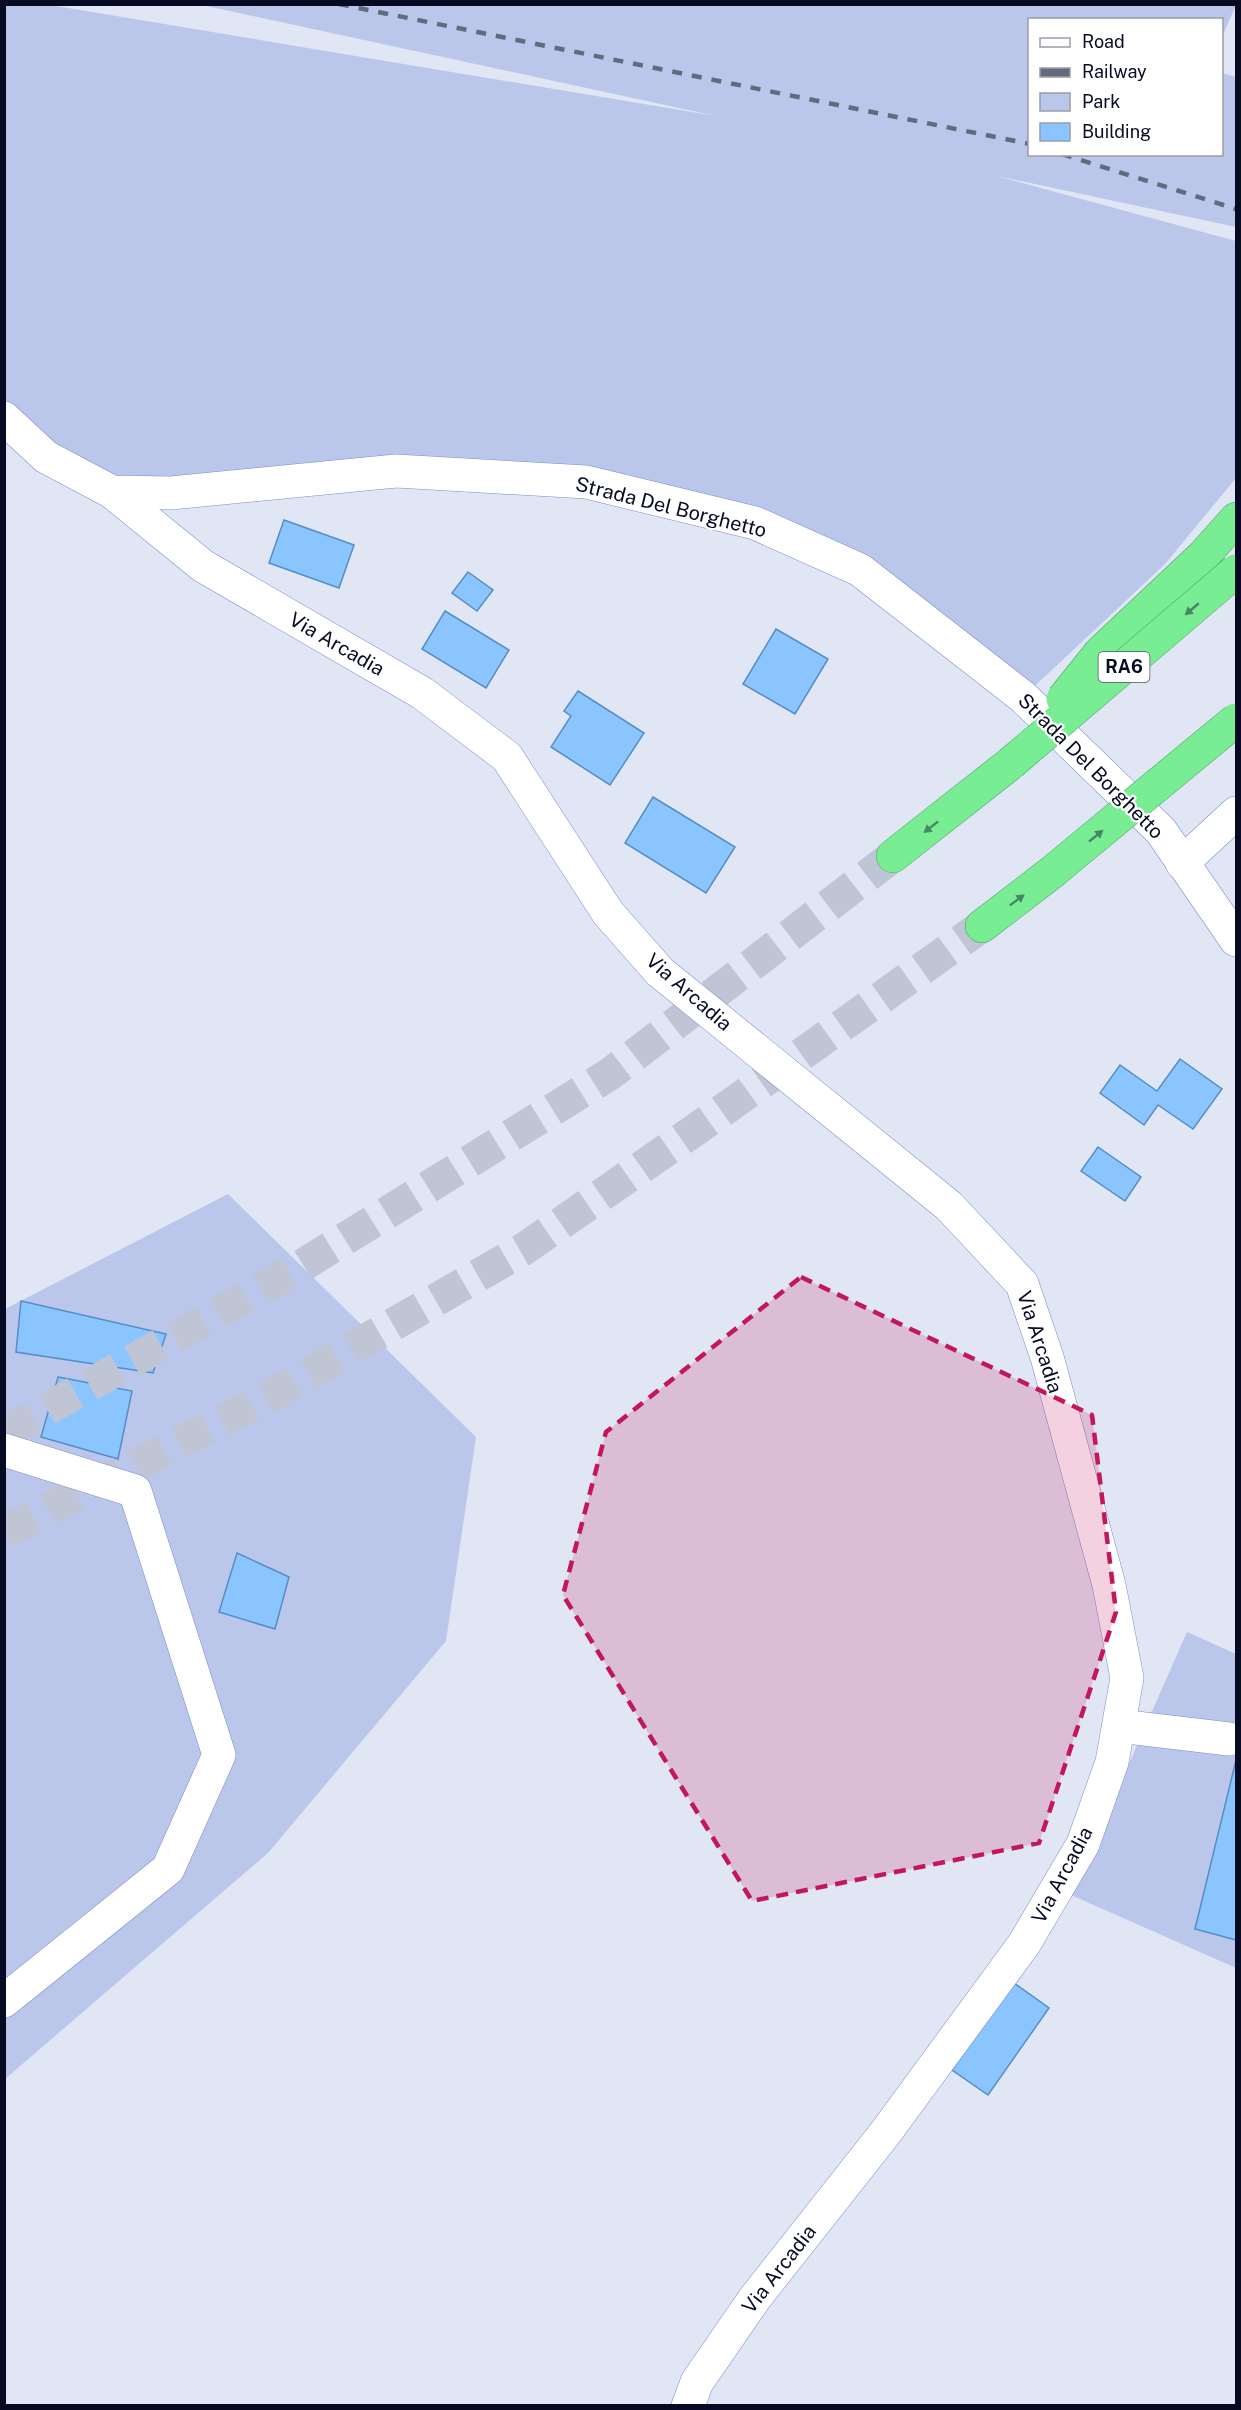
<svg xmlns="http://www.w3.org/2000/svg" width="1241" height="2410" font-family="'Public Sans',sans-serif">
<rect width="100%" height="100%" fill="#e1e6f5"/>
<g fill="#bac7eb">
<path d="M 4,5 L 50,5 L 716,116 L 202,5 L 1236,5 L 1222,37 L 1222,20 L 1030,20 L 1030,154 L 1222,154 L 1222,73 L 1236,77 L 1236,227 L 997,176 L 1236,241 L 1236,478 L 1165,564 L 1023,697 L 860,570 L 586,482 L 112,492 L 5,418 Z"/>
<path d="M 228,1194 L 476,1437 L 446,1641 L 268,1853 L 5,2079 L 5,1309 Z"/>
<path d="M 1187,1632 L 1236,1654 L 1236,1968 L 1071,1895 Z"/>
</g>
<g fill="#8bc5ff" stroke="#558dc4" stroke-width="1.5">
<path d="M 284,520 L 354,545 L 339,588 L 269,563 Z"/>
<path d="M 468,572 L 493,590 L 477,611 L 452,593 Z"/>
<path d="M 445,611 L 509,650 L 486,688 L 422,649 Z"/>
<path d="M 776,629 L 828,659 L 795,714 L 743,684 Z"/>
<path d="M 578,691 L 644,733 L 610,785 L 551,747 L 571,716 L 564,711 Z"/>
<path d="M 653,797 L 735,847 L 706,893 L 625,843 Z"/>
<path d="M 1180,1059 L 1222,1089 L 1193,1129 L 1158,1105 L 1144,1125 L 1100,1093 L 1120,1065 L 1157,1091 Z"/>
<path d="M 1098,1147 L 1141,1177 L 1125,1201 L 1081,1171 Z"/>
<path d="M 21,1301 L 166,1334 L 153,1373 L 16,1352 Z"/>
<path d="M 58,1377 L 132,1391 L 118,1459 L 41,1437 Z"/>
<path d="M 237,1553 L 289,1577 L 275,1629 L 219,1612 Z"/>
<path d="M 1236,1760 L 1236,1940 L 1195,1929 Z"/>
<path d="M 1014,1983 L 1049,2008 L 988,2095 L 952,2070 Z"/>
</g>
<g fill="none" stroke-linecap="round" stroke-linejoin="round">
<g stroke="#c0c5d6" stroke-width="33" stroke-dasharray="33 16" stroke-linecap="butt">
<path d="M 4,1433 L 303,1265 L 610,1074 L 893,856"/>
<path d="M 4,1532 L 259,1402 L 524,1249 L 698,1128 L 982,926"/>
</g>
<g stroke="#778dd0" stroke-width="34">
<g id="minor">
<path d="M 4,418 L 46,457 L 112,492 L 171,493 L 396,471 L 586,482 L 755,523 L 860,570 L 1023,697 L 1161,831 L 1236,940"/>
<path d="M 112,492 L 203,566 L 422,693 L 507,757 L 608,913 L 660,972 L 949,1206 L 1022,1284 L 1047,1357 L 1109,1585 L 1127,1678 L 1112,1762 L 1083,1844 L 1024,1944 L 886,2132 L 755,2298 L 697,2382 L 688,2406"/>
<path d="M 1182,863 L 1236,813"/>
<path d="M 4,1450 L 135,1491 L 219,1755 L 168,1869 L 4,2001"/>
<path d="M 1119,1726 L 1229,1739"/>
</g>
</g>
<g stroke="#509e6c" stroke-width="34">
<g id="highway">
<path d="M 1100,653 L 1203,556 L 1236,519"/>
<path d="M 893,856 L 1011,763"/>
<path d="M 982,926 L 1051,873"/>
</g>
</g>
<use href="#minor" stroke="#fff" stroke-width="33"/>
<use href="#highway" stroke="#78ed94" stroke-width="33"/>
<g stroke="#64697d" stroke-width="4.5" stroke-dasharray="10 10" stroke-linecap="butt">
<path d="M 339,4 L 1030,144"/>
<path d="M 1062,154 L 1236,209"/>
</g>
<g stroke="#509e6c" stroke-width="34" stroke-linecap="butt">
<g id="highway-bridge">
<path d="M 1063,699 L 1100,653"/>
<path d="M 1011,763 L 1236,571"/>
<path d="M 1051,873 L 1236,720"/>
</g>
</g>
<use href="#highway-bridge" stroke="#78ed94" stroke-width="33"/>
</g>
<defs><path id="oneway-solid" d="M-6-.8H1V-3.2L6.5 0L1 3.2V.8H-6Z" transform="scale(1.5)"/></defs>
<g fill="#458761">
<use href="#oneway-solid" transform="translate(1192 609) rotate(140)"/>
<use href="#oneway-solid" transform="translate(931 827) rotate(142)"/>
<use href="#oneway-solid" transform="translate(1096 836) rotate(-39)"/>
<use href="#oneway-solid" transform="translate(1017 900) rotate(-37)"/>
</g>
<path fill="#c2185b" fill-opacity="0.2" stroke="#c2185b" stroke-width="4.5" stroke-dasharray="12 8" stroke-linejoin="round" d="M 801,1277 L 1092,1415 L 1116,1612 L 1039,1843 L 752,1901 L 563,1595 L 606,1432 Z"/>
<g text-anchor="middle" stroke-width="4.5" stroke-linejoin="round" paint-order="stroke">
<rect fill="#fff" stroke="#515465" stroke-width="1.5" x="1098.5" y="652" width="51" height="30" rx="4.5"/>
<g font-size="18" font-weight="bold" fill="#060b23">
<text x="1124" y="673">RA6</text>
</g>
<g font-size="20" fill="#060b23" stroke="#fff">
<text transform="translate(671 507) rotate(14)" y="7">Strada Del Borghetto</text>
<text transform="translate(337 644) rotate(30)" y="7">Via Arcadia</text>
<text transform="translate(1091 766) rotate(45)" y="7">Strada Del Borghetto</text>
<text transform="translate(689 992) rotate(41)" y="7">Via Arcadia</text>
<text transform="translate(1040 1342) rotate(72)" y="7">Via Arcadia</text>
<text transform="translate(1062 1875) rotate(-62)" y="7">Via Arcadia</text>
<text transform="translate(779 2269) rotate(-52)" y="7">Via Arcadia</text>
</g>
</g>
<rect width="1241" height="2410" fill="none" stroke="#060b23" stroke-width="12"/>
<rect x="1028" y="18" width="195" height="138" fill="#ffffff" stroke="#9b9da7" stroke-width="1.5"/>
<rect x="1040" y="38" width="30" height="9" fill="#ffffff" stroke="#9b9da7" stroke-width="1.5"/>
<text x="1082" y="48" font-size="18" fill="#060b23">Road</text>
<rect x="1040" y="68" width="30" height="9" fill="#64697d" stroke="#9b9da7" stroke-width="1.5"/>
<text x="1082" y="78" font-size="18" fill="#060b23">Railway</text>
<rect x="1040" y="93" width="30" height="18" fill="#bac7eb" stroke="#9b9da7" stroke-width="1.5"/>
<text x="1082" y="108" font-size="18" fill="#060b23">Park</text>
<rect x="1040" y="123" width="30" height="18" fill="#8bc5ff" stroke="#9b9da7" stroke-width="1.5"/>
<text x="1082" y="138" font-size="18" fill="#060b23">Building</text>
</svg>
